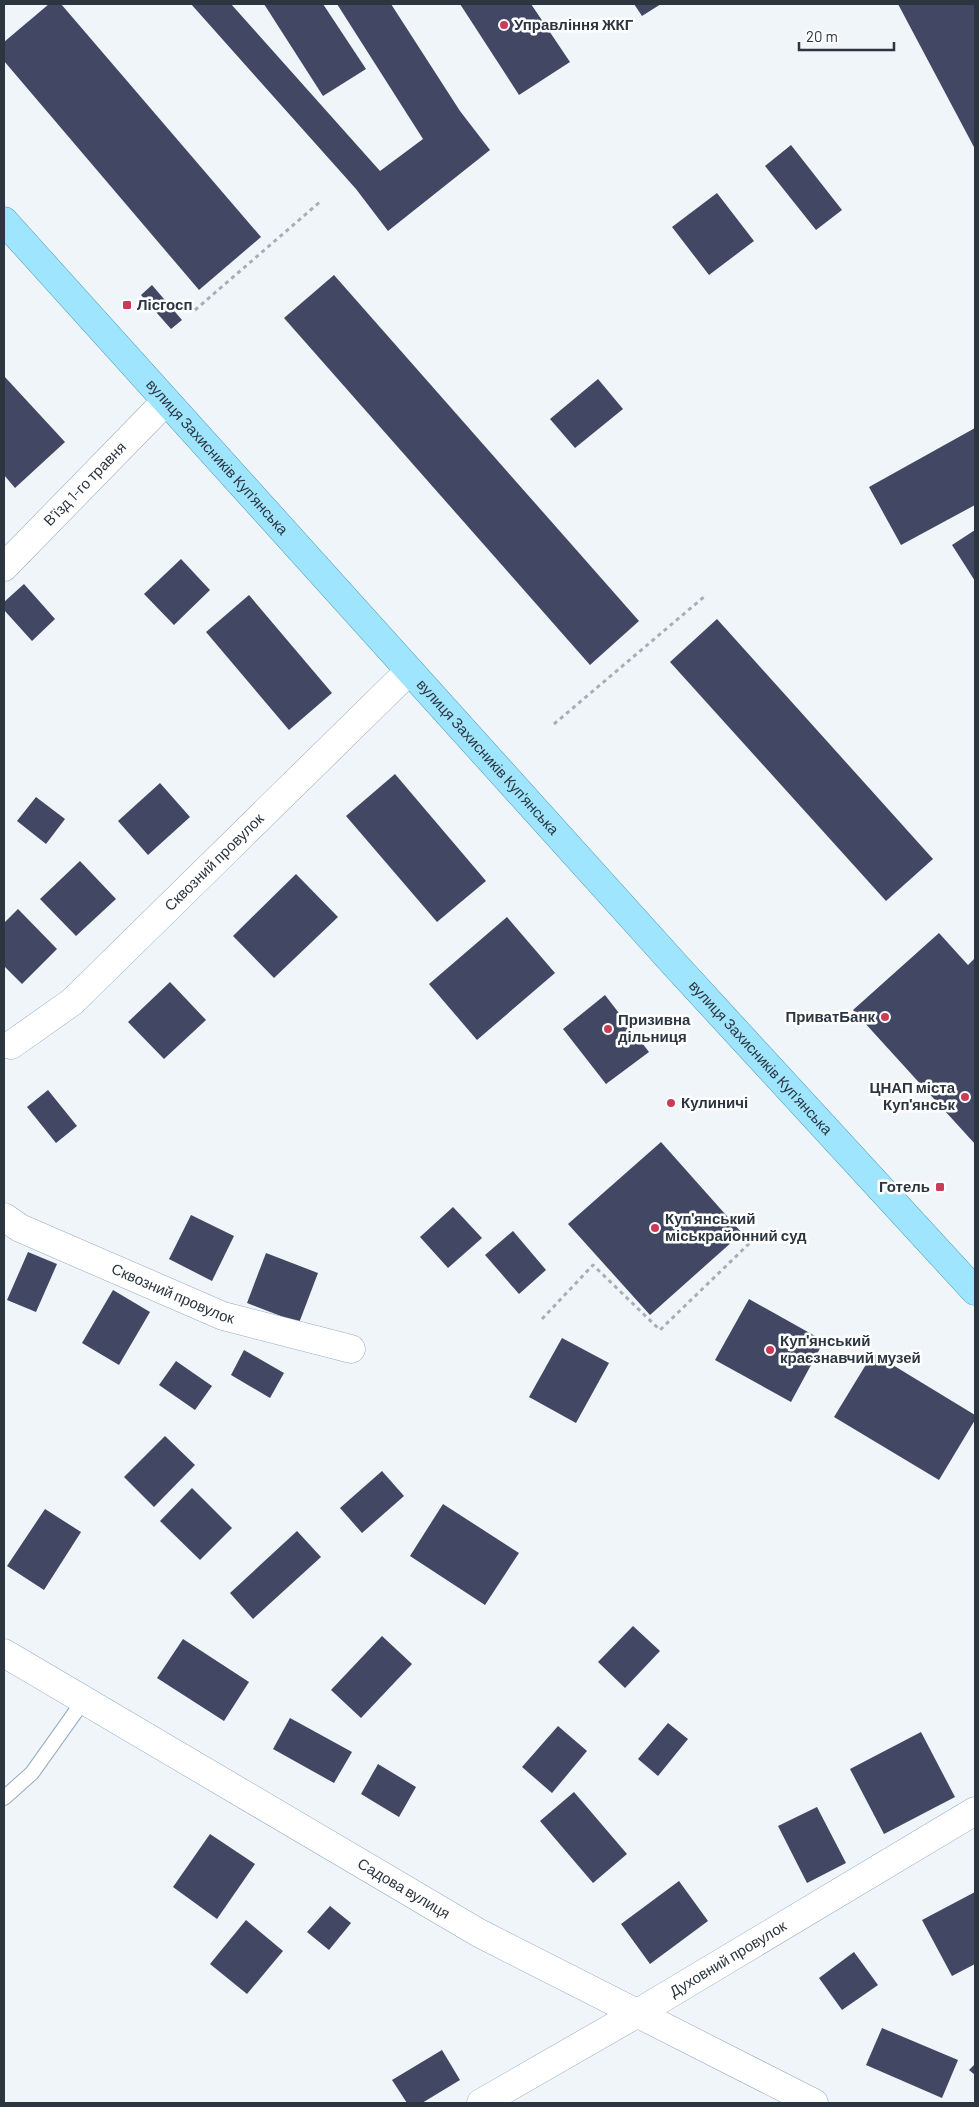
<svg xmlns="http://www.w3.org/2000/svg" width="979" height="2107" font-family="Barlow,sans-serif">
<rect width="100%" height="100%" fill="#f0f5fa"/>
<g fill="#424864">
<path d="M 49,4 L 61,4 L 261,237 L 199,290 L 4,61 L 4,42 Z"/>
<path d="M 191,4 L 231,4 L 380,171 L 423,139 L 337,4 L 391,4 L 460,111 L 490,150 L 388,231 L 356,189 Z"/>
<path d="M 264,4 L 323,4 L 366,69 L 323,96 Z"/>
<path d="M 460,4 L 531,4 L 570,62 L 519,95 Z"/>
<path d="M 634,4 L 661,4 L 642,16 Z"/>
<path d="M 898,4 L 975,4 L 975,149 Z"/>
<path d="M 791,145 L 842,210 L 816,230 L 765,166 Z"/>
<path d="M 717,193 L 754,241 L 709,275 L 672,227 Z"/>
<path d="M 334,275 L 639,621 L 590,665 L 284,318 Z"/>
<path d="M 152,285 L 182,320 L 171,329 L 141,295 Z"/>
<path d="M 4,376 L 65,442 L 15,488 L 4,475 Z"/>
<path d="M 598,379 L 623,409 L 575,448 L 550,419 Z"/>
<path d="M 975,428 L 975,505 L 901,545 L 869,487 Z"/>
<path d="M 975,530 L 975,581 L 952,545 Z"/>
<path d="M 181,559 L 210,590 L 174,625 L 144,594 Z"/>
<path d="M 24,584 L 55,619 L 32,641 L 4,610 L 4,602 Z"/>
<path d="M 249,595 L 332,693 L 289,730 L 206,632 Z"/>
<path d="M 717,619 L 933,859 L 886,901 L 670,662 Z"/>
<path d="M 395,774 L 486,881 L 437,922 L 346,816 Z"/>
<path d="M 160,783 L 190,817 L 148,855 L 118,821 Z"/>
<path d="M 36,797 L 65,819 L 46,844 L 17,821 Z"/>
<path d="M 80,861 L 116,899 L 76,936 L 40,899 Z"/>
<path d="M 296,874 L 338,917 L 274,978 L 233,936 Z"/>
<path d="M 18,909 L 57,949 L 22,984 L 4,966 L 4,923 Z"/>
<path d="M 507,917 L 555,973 L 477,1040 L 429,984 Z"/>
<path d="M 939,933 L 968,965 L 975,958 L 975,1144 L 853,1010 Z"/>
<path d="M 170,982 L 206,1020 L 164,1059 L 128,1022 Z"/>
<path d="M 605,995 L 649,1052 L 606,1084 L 563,1029 Z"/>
<path d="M 48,1090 L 77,1126 L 56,1143 L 27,1107 Z"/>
<path d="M 661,1142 L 742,1233 L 650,1315 L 568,1224 Z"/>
<path d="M 453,1207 L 482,1238 L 448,1268 L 420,1237 Z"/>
<path d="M 191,1215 L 234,1236 L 212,1281 L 169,1259 Z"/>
<path d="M 513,1231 L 546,1270 L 519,1294 L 485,1255 Z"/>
<path d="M 28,1252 L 57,1264 L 36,1312 L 7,1300 Z"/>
<path d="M 266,1253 L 318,1273 L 299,1323 L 247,1303 Z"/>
<path d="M 113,1290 L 150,1312 L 119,1365 L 82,1343 Z"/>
<path d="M 749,1299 L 824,1341 L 791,1402 L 715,1360 Z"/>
<path d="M 562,1338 L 609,1363 L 576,1423 L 529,1397 Z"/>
<path d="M 244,1350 L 284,1373 L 270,1398 L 231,1375 Z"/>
<path d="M 873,1353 L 975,1415 L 975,1420 L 939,1480 L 834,1417 Z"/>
<path d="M 176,1361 L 212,1386 L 195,1410 L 159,1385 Z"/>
<path d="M 165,1436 L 195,1465 L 154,1507 L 124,1477 Z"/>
<path d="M 382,1471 L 404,1496 L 362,1533 L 340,1508 Z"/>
<path d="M 192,1488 L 232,1528 L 200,1560 L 160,1521 Z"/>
<path d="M 443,1504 L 519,1553 L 485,1605 L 410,1556 Z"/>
<path d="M 45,1509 L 81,1532 L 44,1590 L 7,1566 Z"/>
<path d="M 297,1531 L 321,1557 L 253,1619 L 230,1593 Z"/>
<path d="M 633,1626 L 660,1651 L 625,1688 L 598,1662 Z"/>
<path d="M 382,1636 L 412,1664 L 361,1718 L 331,1690 Z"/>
<path d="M 183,1639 L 249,1682 L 224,1721 L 157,1678 Z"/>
<path d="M 290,1718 L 352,1752 L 334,1783 L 273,1749 Z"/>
<path d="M 668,1723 L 688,1739 L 658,1776 L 638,1759 Z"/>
<path d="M 558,1726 L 587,1751 L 552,1793 L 522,1767 Z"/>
<path d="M 921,1732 L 955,1797 L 884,1834 L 850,1769 Z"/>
<path d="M 378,1764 L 416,1787 L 399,1817 L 361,1794 Z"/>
<path d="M 574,1792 L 627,1854 L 593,1883 L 540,1821 Z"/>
<path d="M 817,1807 L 846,1863 L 807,1883 L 778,1826 Z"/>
<path d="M 210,1834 L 255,1864 L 217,1919 L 173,1887 Z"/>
<path d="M 679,1881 L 708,1921 L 650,1964 L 621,1924 Z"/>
<path d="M 975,1892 L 975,1964 L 952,1976 L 922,1920 Z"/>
<path d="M 330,1906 L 351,1923 L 329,1950 L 307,1932 Z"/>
<path d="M 246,1920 L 283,1951 L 247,1994 L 210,1964 Z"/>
<path d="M 854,1952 L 878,1985 L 842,2010 L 819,1978 Z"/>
<path d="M 882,2028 L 958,2060 L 942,2098 L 866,2065 Z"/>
<path d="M 442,2050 L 460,2080 L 422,2103 L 407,2103 L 392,2080 Z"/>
<path d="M 975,2064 L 975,2075 L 969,2070 Z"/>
</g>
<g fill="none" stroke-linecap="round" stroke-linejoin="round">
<g stroke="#94abc3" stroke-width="16">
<path id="service" d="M 4,1798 L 32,1773 L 84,1700"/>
</g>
<g stroke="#94abc3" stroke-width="29">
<g id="minor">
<path id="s1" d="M 4,567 L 166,401"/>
<path id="s2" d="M 11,1045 L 72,1002 L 409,671"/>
<path id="s3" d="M 4,1217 L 20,1228 L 223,1316 L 351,1349"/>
<path id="s4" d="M 4,1653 L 479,1933 L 814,2103"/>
<path id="s5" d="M 481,2103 L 636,2014 L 975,1811"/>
</g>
</g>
<g stroke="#4e9dbb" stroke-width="29">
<g id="primary">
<path id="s6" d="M 4,221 L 677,967 L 975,1291"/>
</g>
</g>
<g stroke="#a7aeb5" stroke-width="3" stroke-dasharray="4 4" stroke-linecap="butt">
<path d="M 195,310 L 321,201"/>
<path d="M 554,724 L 705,596"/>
<path d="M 542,1319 L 593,1265 L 660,1330 L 757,1236"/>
</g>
<use href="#service" stroke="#fff" stroke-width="14"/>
<use href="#minor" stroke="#fff" stroke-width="28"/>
<use href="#primary" stroke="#a0e5fe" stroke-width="28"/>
</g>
<g fill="#cb3b57" stroke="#fff" stroke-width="2">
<circle cx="504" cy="25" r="5"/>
<rect x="122" y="300" width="10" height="10" rx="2.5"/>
<circle cx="885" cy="1017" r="5"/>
<circle cx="608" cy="1029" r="5"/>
<circle cx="965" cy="1097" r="5"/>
<circle cx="671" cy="1103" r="5"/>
<rect x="935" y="1182" width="10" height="10" rx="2.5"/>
<circle cx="655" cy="1228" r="5"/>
<circle cx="770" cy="1350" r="5"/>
</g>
<g text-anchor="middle" stroke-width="5" stroke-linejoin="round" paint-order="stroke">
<g font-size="15" font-weight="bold" fill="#2c3640" stroke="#fff" text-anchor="start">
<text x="514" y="30">Управління ЖКГ</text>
<text x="137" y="310">Лісгосп</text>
<text x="875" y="1022" text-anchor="end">ПриватБанк</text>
<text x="618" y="1025">Призивна<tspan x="618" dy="17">дільниця</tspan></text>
<text x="955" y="1093" text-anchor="end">ЦНАП міста<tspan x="955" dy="17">Куп'янськ</tspan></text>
<text x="681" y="1108">Кулиничі</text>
<text x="930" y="1192" text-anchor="end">Готель</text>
<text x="665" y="1224">Куп'янський<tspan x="665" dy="17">міськрайонний суд</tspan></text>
<text x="780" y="1346">Куп'янський<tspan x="780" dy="17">краєзнавчий музей</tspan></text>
</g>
<g font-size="15" fill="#2c3640" stroke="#fff">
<text dy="5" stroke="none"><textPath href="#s6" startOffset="318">вулиця Захисників Куп'янська</textPath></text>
<text dy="5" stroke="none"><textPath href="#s1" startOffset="116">В'їзд 1-го травня</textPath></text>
<text dy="5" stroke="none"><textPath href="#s6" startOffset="722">вулиця Захисників Куп'янська</textPath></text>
<text dy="5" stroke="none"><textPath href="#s2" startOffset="274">Сквозний провулок</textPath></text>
<text dy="5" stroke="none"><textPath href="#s6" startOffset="1128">вулиця Захисників Куп'янська</textPath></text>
<text dy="5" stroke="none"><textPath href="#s3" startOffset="186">Сквозний провулок</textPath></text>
<text dy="5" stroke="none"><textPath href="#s4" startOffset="464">Садова вулиця</textPath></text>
<text dy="5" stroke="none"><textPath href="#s5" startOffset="286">Духовний провулок</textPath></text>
</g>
</g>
<rect width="979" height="2107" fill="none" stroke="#2c3640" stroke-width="10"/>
<path d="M799 42v8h95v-8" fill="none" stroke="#2c3640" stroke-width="2.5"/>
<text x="806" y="42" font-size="15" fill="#2c3640" stroke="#ffffff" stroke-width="4" paint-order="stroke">20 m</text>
</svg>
